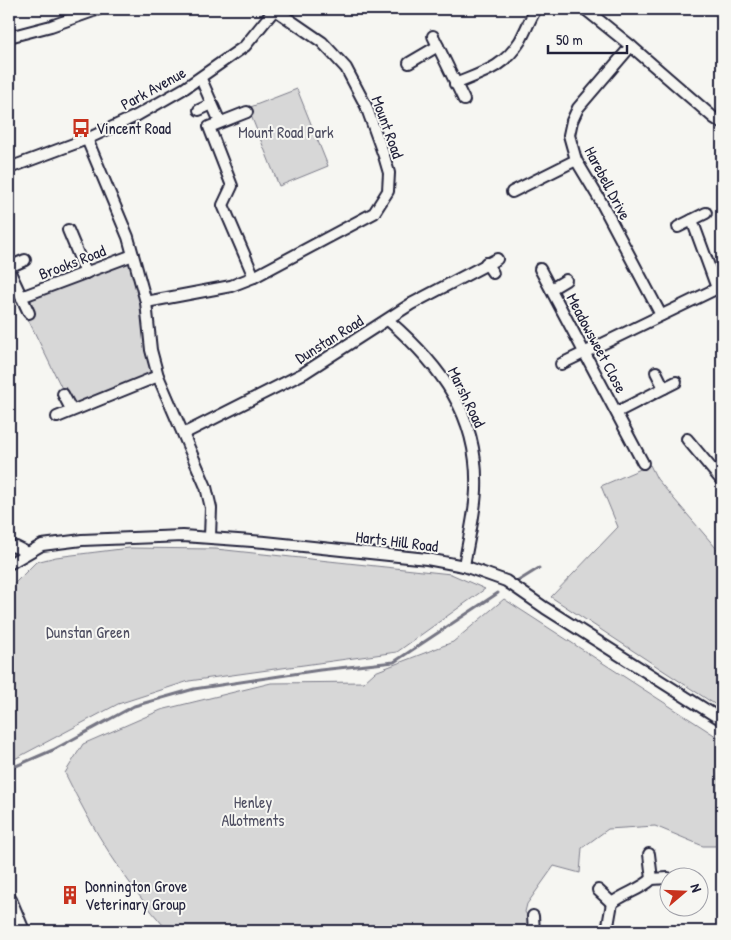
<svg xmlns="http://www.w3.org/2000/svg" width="731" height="940" font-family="'Patrick Hand',sans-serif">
<rect width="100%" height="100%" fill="#f6f6f2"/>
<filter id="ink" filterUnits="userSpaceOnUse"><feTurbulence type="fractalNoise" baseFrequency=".02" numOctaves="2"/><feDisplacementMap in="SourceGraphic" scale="10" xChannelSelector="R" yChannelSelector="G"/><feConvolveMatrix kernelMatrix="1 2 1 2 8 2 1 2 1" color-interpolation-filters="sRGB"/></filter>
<g filter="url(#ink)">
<g fill="#d7d7d7" stroke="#7c7c89">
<path d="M 297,89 L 328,166 L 279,186 L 248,108 Z"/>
<path d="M 133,255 L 159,376 L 72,409 L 24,311 L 32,307 L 31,298 Z"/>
<path d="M 650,465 L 657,479 L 722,555 L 722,709 L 551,597 L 618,527 L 601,486 Z"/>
<path d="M 129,548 L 216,549 L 451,574 L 485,589 L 397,652 L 189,681 L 118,704 L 9,762 L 9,589 L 36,562 L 56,557 Z"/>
<path d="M 504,599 L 722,740 L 722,846 L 703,846 L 655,826 L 608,829 L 582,848 L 580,873 L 554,866 L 527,904 L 525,912 L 530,920 L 526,931 L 168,931 C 126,883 93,831 65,773 L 83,744 L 161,710 L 271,683 L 364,682 L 375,672 L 453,642 Z"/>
</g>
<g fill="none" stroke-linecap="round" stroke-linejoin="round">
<g stroke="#757583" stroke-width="3">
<path d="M 507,588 L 539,568"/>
<path d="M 9,769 L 53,750 L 134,706 L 194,689 L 320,670 L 394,662 L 498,593"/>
</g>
<g stroke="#22223b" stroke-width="14">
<g id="minor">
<path d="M 585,9 L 631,46 L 714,118 L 722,123"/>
<path d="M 433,36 L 464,100"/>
<path d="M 9,37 L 51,26 L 99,9"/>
<path d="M 631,46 L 578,108 L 572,121 L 569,135 L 576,160 L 600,200 L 661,315"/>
<path d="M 409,63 L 438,46"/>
<path d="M 201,79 L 220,122"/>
<path d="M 455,84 C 484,72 503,68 520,41 C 526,30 530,19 536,9"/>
<path d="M 199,110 L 212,104"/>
<path d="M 247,112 L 209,127 L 232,186 L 223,205 L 254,277"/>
<path d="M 87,139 L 128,237 L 146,302 L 151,350 L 158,376 L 206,487 L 211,508 L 210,537"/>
<path d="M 9,168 L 87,139 L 136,116 L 185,88 L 245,46 L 275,9"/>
<path d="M 512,192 L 576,160"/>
<path d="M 692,220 L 717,288"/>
<path d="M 678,227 L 706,213"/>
<path d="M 68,230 L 86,273"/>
<path d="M 486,263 L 493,273"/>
<path d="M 9,267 L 25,260"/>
<path d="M 540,269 L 643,463"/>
<path d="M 9,270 L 29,313"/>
<path d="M 551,289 L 566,280"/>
<path d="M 21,297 L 133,255"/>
<path d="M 146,302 L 231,286 L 254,277 L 374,213 L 388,191 L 389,173 L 384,156 L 366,106 L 346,68 L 322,42 L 274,9"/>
<path d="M 388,320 C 441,366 479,416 476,490 C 475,515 468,541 464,566"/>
<path d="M 561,364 L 722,286"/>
<path d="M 656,372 L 664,388"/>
<path d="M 63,394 L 71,409"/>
<path d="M 617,412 L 676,382"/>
<path d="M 57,417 L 158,376"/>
<path d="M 185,433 L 304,373 L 411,304 L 497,259"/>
<path d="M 687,439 L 722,481"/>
<path d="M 9,546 L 16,547 L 26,552"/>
<path d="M 9,564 L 42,545 L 82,540 L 183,536 L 265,542 L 427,559 L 464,566 L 506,581 L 545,608 L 722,720"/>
<path d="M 649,854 L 652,879"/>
<path d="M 598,890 L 612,903"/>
<path d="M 533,916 L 534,931"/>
<path d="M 607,931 L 612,903 C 625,893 640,890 652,879 L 668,878"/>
</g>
</g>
<g stroke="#22223b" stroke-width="18">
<path id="major" d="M 9,900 L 22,931"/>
</g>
<use href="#minor" stroke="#f6f6f2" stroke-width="10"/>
<use href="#major" stroke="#f6f6f2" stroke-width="14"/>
</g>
</g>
<defs>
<g id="bus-bare" transform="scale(1.5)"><path d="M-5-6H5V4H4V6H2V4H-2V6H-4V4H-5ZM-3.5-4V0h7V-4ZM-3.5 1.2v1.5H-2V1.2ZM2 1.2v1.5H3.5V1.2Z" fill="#c8321e" stroke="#f6f6f2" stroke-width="2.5" paint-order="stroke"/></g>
<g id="building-bare" transform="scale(1.5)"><path d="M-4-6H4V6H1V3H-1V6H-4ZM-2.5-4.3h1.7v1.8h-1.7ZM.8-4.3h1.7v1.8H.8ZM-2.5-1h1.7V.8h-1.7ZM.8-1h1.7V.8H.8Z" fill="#c8321e" stroke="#f6f6f2" stroke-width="2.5" paint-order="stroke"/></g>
</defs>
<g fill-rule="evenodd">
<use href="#bus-bare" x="81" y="128"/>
<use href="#building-bare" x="70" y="895"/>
</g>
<g text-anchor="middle" stroke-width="4" stroke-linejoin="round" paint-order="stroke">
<g font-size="16" fill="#22223b" stroke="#f6f6f2">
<text transform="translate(153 88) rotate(-29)" y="6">Park Avenue</text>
<text transform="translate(388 127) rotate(70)" y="6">Mount Road</text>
<text transform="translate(608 183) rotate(62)" y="6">Harebell Drive</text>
<text transform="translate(72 262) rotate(-21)" y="6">Brooks Road</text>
<text transform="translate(329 339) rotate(-32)" y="6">Dunstan Road</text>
<text transform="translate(597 343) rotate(62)" y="6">Meadowsweet Close</text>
<text transform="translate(467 397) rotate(64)" y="6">Marsh Road</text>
<text transform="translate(397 541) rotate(7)" y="6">Harts Hill Road</text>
</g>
<g font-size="16" fill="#22223b" stroke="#f6f6f2" text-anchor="start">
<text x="96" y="134">Vincent Road</text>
<text x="85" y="892">Donnington Grove<tspan x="85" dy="18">Veterinary Group</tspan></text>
</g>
<g font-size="16" fill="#4f4f62" stroke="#f6f6f2">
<text x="286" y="138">Mount Road Park</text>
<text x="88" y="638">Dunstan Green</text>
<text x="253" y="808">Henley<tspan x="253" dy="18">Allotments</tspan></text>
</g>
</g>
<rect width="731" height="940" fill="none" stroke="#f6f6f2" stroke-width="30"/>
<rect x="15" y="15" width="701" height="910" fill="none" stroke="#22223b" stroke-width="2" filter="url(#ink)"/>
<g transform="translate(684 892) rotate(71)"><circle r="24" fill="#f6f6f2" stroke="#a1a1a9"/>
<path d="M0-4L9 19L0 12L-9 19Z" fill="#c8321e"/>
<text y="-8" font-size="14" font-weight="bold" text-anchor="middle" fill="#22223b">N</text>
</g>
<path d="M548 45v8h79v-8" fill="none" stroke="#22223b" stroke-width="2.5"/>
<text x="556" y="45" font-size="15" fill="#22223b" stroke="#f6f6f2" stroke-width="4" paint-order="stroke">50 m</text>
</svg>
